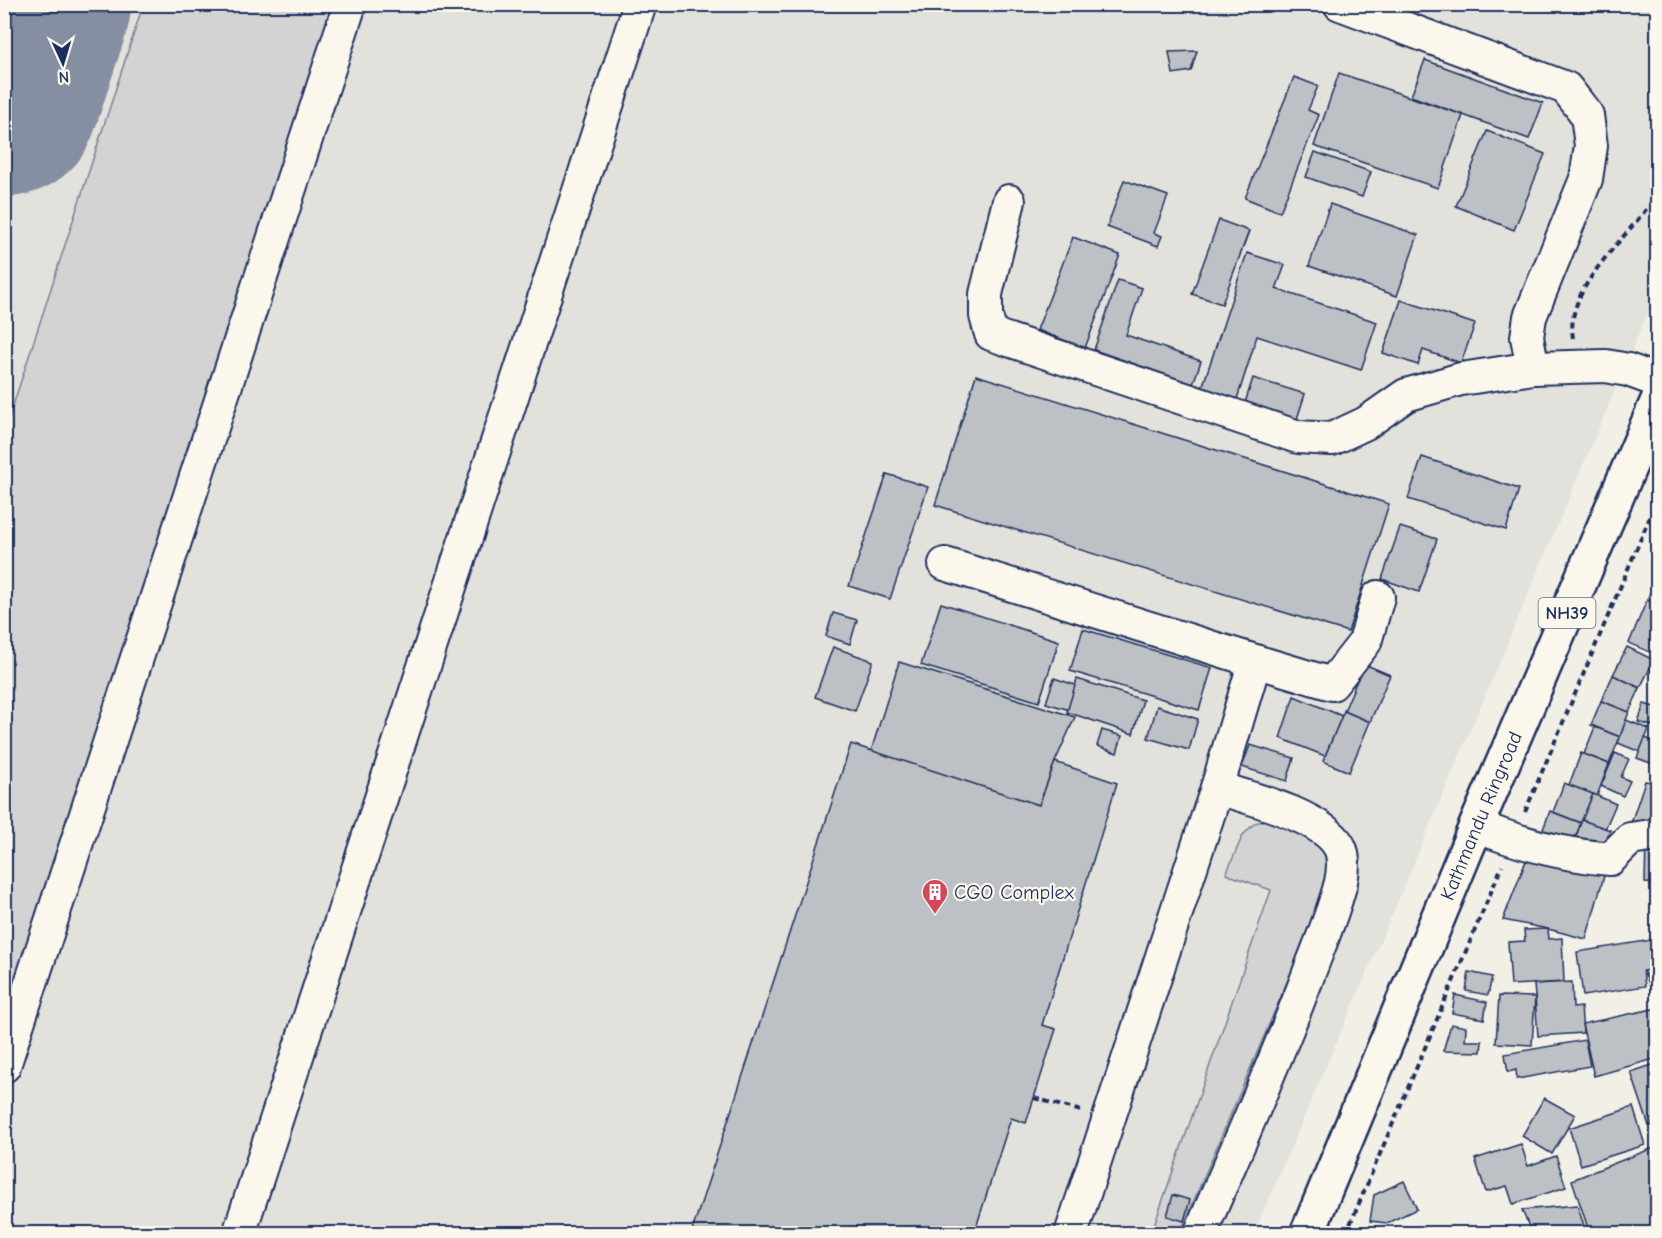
<svg xmlns="http://www.w3.org/2000/svg" width="1662" height="1238" font-family="'Comic Neue',sans-serif">
<rect width="100%" height="100%" fill="#f2efe6"/>
<filter id="ink" filterUnits="userSpaceOnUse"><feTurbulence type="fractalNoise" baseFrequency=".0167" numOctaves="2"/><feDisplacementMap in="SourceGraphic" scale="12" xChannelSelector="R" yChannelSelector="G"/><feConvolveMatrix kernelMatrix="1 2 1 2 8 2 1 2 1" color-interpolation-filters="sRGB"/></filter>
<g filter="url(#ink)">
<path fill="#e2e1dc" d="M 5,5 L 1657,5 L 1657,291 L 1403,889 L 1254,1233 L 5,1234 Z"/>
<g fill="#d2d3d2" stroke="#768198" stroke-width="1.5">
<path d="M 143,5 L 349,5 L 5,1050 L 5,430 Z"/>
<path d="M 1269,819 L 1283,819 L 1321,845 L 1327,859 L 1329,874 L 1323,898 L 1180,1233 L 1151,1234 L 1271,890 L 1226,874 L 1243,835 L 1255,823 Z"/>
</g>
<g fill="none" stroke-linecap="round" stroke-linejoin="round">
<path stroke="#868fa2" stroke-width="190" d="M 4,102 L 36,4"/>
</g>
<g fill="#bdc0c4" stroke="#1b2f5e" stroke-width="1.5">
<path d="M 1197,51 L 1191,71 L 1173,74 L 1169,52 Z"/>
<path d="M 1425,60 L 1543,103 L 1529,139 L 1411,96 Z"/>
<path d="M 1339,73 L 1463,115 L 1438,188 L 1314,146 Z"/>
<path d="M 1294,77 L 1318,86 L 1308,110 L 1319,115 L 1280,212 L 1245,198 Z"/>
<path d="M 1487,131 L 1545,154 L 1514,230 L 1456,206 Z"/>
<path d="M 1315,152 L 1371,172 L 1362,197 L 1306,177 Z"/>
<path d="M 1124,180 L 1168,196 L 1154,233 L 1162,236 L 1158,246 L 1107,227 Z"/>
<path d="M 1330,204 L 1418,235 L 1397,296 L 1309,266 Z"/>
<path d="M 1219,220 L 1249,231 L 1222,304 L 1192,294 Z"/>
<path d="M 1073,237 L 1120,255 L 1085,348 L 1037,330 Z"/>
<path d="M 1247,253 L 1285,265 L 1276,289 L 1377,322 L 1361,370 L 1257,336 L 1237,399 L 1202,388 Z"/>
<path d="M 1118,280 L 1142,288 L 1126,335 L 1201,361 L 1193,384 L 1094,350 Z"/>
<path d="M 1401,300 L 1475,324 L 1461,363 L 1423,350 L 1418,365 L 1383,353 Z"/>
<path d="M 976,375 L 1389,504 L 1348,632 L 935,505 Z"/>
<path d="M 1253,378 L 1305,394 L 1296,422 L 1244,406 Z"/>
<path d="M 1422,457 L 1519,489 L 1506,530 L 1408,499 Z"/>
<path d="M 887,474 L 928,487 L 890,599 L 849,586 Z"/>
<path d="M 1400,527 L 1437,539 L 1419,592 L 1382,579 Z"/>
<path d="M 1658,573 L 1658,605 L 1647,600 Z"/>
<path d="M 1647,600 L 1658,605 L 1658,640 L 1652,653 L 1629,643 Z"/>
<path d="M 941,603 L 1059,641 L 1039,702 L 921,665 Z"/>
<path d="M 833,613 L 857,620 L 850,644 L 826,636 Z"/>
<path d="M 1083,629 L 1212,668 L 1199,710 L 1070,671 Z"/>
<path d="M 833,647 L 873,661 L 855,711 L 815,697 Z"/>
<path d="M 1627,647 L 1654,660 L 1640,688 L 1613,675 Z"/>
<path d="M 899,662 L 1075,717 L 1055,762 L 1039,805 L 871,751 Z"/>
<path d="M 1364,664 L 1390,675 L 1370,722 L 1344,711 Z"/>
<path d="M 1613,675 L 1640,688 L 1629,712 L 1601,701 Z"/>
<path d="M 1054,678 L 1078,686 L 1070,710 L 1046,703 Z"/>
<path d="M 1077,679 L 1143,700 L 1133,734 L 1067,712 Z"/>
<path d="M 1294,696 L 1342,716 L 1325,756 L 1280,738 Z"/>
<path d="M 1601,701 L 1629,712 L 1620,737 L 1591,725 Z"/>
<path d="M 1644,704 L 1658,708 L 1652,726 L 1638,722 Z"/>
<path d="M 1157,706 L 1198,719 L 1189,750 L 1148,738 Z"/>
<path d="M 1344,711 L 1370,722 L 1349,772 L 1323,761 Z"/>
<path d="M 1626,720 L 1649,729 L 1640,752 L 1618,743 Z"/>
<path d="M 1595,727 L 1620,737 L 1609,764 L 1584,754 Z"/>
<path d="M 1102,730 L 1122,736 L 1117,753 L 1097,746 Z"/>
<path d="M 1645,738 L 1658,743 L 1658,766 L 1637,758 Z"/>
<path d="M 851,744 L 1039,805 L 1055,762 L 1117,783 L 1042,1025 L 1056,1029 L 1026,1123 L 1011,1118 L 974,1234 L 691,1234 Z"/>
<path d="M 1250,745 L 1294,758 L 1287,781 L 1242,767 Z"/>
<path d="M 1581,753 L 1609,764 L 1597,796 L 1569,785 Z"/>
<path d="M 1615,753 L 1629,759 L 1621,777 L 1630,781 L 1623,796 L 1601,786 Z"/>
<path d="M 1645,781 L 1658,783 L 1658,831 L 1628,832 Z"/>
<path d="M 1564,783 L 1593,794 L 1581,823 L 1553,812 Z"/>
<path d="M 1593,794 L 1616,804 L 1605,829 L 1582,820 Z"/>
<path d="M 1550,811 L 1581,823 L 1571,849 L 1540,837 Z"/>
<path d="M 1582,820 L 1610,830 L 1601,853 L 1574,842 Z"/>
<path d="M 1646,839 L 1658,839 L 1658,884 L 1645,883 Z"/>
<path d="M 1531,848 L 1606,869 L 1586,939 L 1548,929 L 1503,920 Z"/>
<path d="M 1548,929 L 1549,939 L 1562,938 L 1564,982 L 1511,985 L 1508,942 L 1525,941 L 1524,930 Z"/>
<path d="M 1651,940 L 1655,969 L 1643,971 L 1645,986 L 1583,996 L 1577,952 Z"/>
<path d="M 1653,952 L 1658,952 L 1658,1002 L 1643,971 L 1655,969 Z"/>
<path d="M 1469,972 L 1492,977 L 1488,995 L 1466,991 Z"/>
<path d="M 1572,982 L 1573,1008 L 1581,1007 L 1583,1033 L 1538,1036 L 1534,984 Z"/>
<path d="M 1455,995 L 1487,1002 L 1484,1019 L 1452,1013 Z"/>
<path d="M 1499,996 L 1535,997 L 1532,1045 L 1496,1043 Z"/>
<path d="M 1658,1008 L 1658,1058 L 1594,1076 L 1582,1024 Z"/>
<path d="M 1451,1024 L 1466,1027 L 1465,1041 L 1482,1041 L 1481,1052 L 1443,1051 Z"/>
<path d="M 1585,1040 L 1590,1066 L 1517,1079 L 1516,1070 L 1508,1072 L 1505,1054 Z"/>
<path d="M 1658,1063 L 1658,1127 L 1656,1124 L 1649,1126 L 1631,1072 Z"/>
<path d="M 1544,1098 L 1575,1115 L 1552,1154 L 1522,1136 Z"/>
<path d="M 1633,1107 L 1645,1145 L 1581,1165 L 1569,1128 Z"/>
<path d="M 1521,1144 L 1528,1166 L 1556,1156 L 1566,1187 L 1513,1204 L 1507,1186 L 1486,1192 L 1475,1159 Z"/>
<path d="M 1658,1146 L 1658,1234 L 1590,1234 L 1572,1180 Z"/>
<path d="M 1404,1181 L 1417,1209 L 1387,1223 L 1370,1221 L 1374,1195 Z"/>
<path d="M 1173,1195 L 1190,1200 L 1184,1221 L 1167,1216 Z"/>
<path d="M 1577,1205 L 1587,1234 L 1532,1234 L 1522,1210 Z"/>
</g>
<g fill="none" stroke-linecap="round" stroke-linejoin="round">
<g stroke="#1b2f5e" stroke-width="36">
<g id="minor">
<path d="M 1340,4 L 1566,88 L 1587,115 L 1591,146 L 1586,179 L 1530,317 L 1527,337 L 1533,368"/>
<path d="M 1009,201 L 986,294 L 986,316 L 991,334 L 1298,437 L 1332,439 L 1366,423 L 1406,395 L 1461,379 L 1533,368 L 1606,366 L 1628,370 L 1658,381"/>
<path d="M 945,564 L 1255,661 L 1217,788"/>
<path d="M 1255,661 L 1332,684 L 1365,642 L 1378,597"/>
<path d="M 1476,826 C 1519,843 1563,855 1610,859 L 1630,839 L 1658,835"/>
<path d="M 4,1066 L 350,4"/>
<path d="M 239,1234 L 640,4"/>
<path d="M 1071,1234 L 1217,788 C 1248,797 1329,818 1341,850 C 1344,859 1343,872 1341,882 C 1333,915 1318,948 1306,981 C 1274,1066 1236,1150 1200,1234"/>
</g>
</g>
<g stroke="#1b2f5e" stroke-width="38">
<g id="highway">
<path id="s1" d="M 1307,1234 L 1476,826 L 1658,400"/>
</g>
</g>
<g stroke="#1b2f5e" stroke-width="4" stroke-dasharray="6 4.5" stroke-linecap="butt">
<path d="M 1573,338 C 1564,284 1634,234 1658,192"/>
<path d="M 1525,812 L 1658,498"/>
<path d="M 1034,1098 L 1081,1111"/>
<path d="M 1346,1234 L 1502,866"/>
</g>
<use href="#minor" stroke="#fbf7ec" stroke-width="32"/>
<use href="#highway" stroke="#fbf7ec" stroke-width="33"/>
</g>
</g>
<defs>
<g id="building-pin" transform="scale(1.35)"><path d="M0 17L-7.5 6A9.5 9.5 0 1 1 7.5 6Z" fill="#d1495b" stroke="#fbf7ec"/><path d="M-4-6H4V6H1V3H-1V6H-4ZM-2.5-4.3h1.7v1.8h-1.7ZM.8-4.3h1.7v1.8H.8ZM-2.5-1h1.7V.8h-1.7ZM.8-1h1.7V.8H.8Z" fill="#fff"/></g>
</defs>
<g fill-rule="evenodd">
<use href="#building-pin" x="935" y="892"/>
</g>
<g text-anchor="middle" stroke-width="4.5" stroke-linejoin="round" paint-order="stroke">
<rect fill="#fbf7ec" stroke="#5e6b89" stroke-width="1.5" x="1538.5" y="598" width="57" height="30" rx="4.5"/>
<g font-size="18" font-weight="bold" fill="#1b2f5e">
<text x="1567" y="619">NH39</text>
</g>
<g font-size="20" fill="#1b2f5e" stroke="#fbf7ec">
<text dy="7" stroke="none"><textPath href="#s1" startOffset="453">Kathmandu Ringroad</textPath></text>
</g>
<g font-size="20" fill="#1b2f5e" stroke="#fbf7ec" text-anchor="start">
<text x="954" y="899">CGO Complex</text>
</g>
</g>
<rect width="1662" height="1238" fill="none" stroke="#fbf7ec" stroke-width="24"/>
<rect x="12" y="12" width="1638" height="1214" fill="none" stroke="#1b2f5e" stroke-width="2" filter="url(#ink)"/>
<g transform="translate(63 63) rotate(176)" stroke="#fbf7ec" stroke-width="4.5" paint-order="stroke">
<path d="M0-4.5L10 22L0 15L-10 22Z" fill="#1b2f5e"/>
<text y="-9" font-size="16" font-weight="bold" text-anchor="middle" fill="#1b2f5e">N</text>
</g>
</svg>
